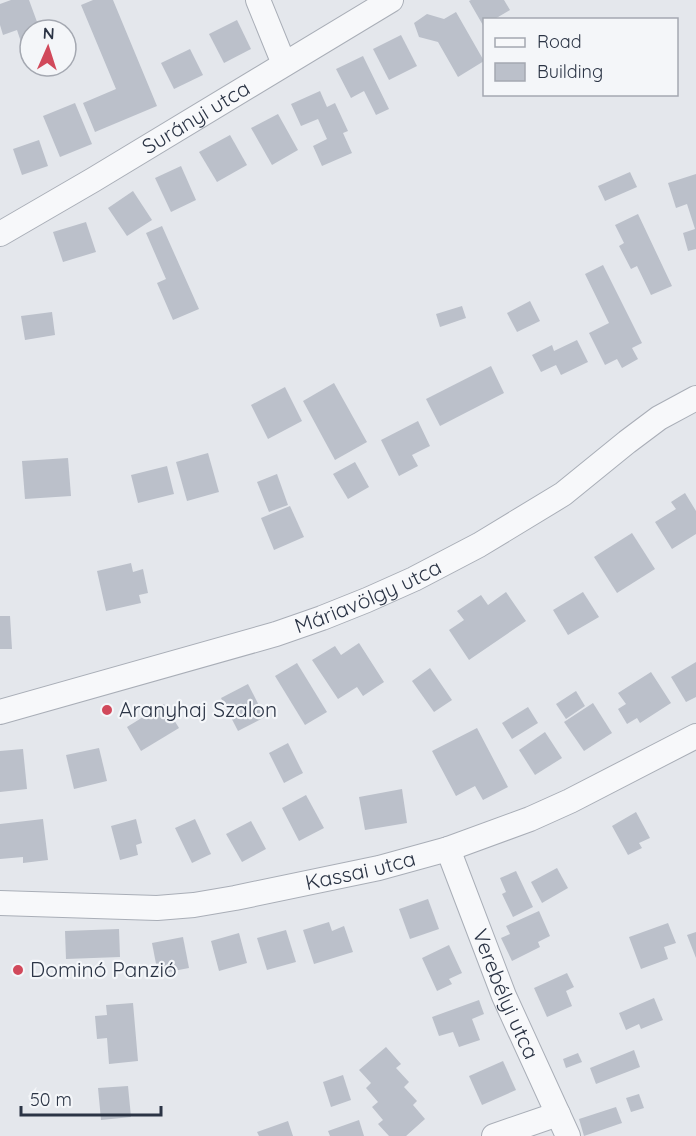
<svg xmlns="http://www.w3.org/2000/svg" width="696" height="1136" font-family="Quicksand,sans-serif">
<rect width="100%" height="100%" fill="#e4e7ec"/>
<g fill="#bbc0ca">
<path d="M 11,0 L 29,0 L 40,30 L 30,30 L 30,42 L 22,45 L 17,30 L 3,35 L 0,25 L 0,4 Z"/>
<path d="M 93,0 L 113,0 L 157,106 L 95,132 L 83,103 L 116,89 L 81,5 Z"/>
<path d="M 471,0 L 504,0 L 510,10 L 493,20 L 484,20 L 484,27 L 469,1 Z"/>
<path d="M 456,12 L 484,61 L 458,77 L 438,42 L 419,37 L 414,23 L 427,14 L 444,19 Z"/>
<path d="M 237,20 L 251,49 L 224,63 L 209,34 Z"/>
<path d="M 401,35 L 417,66 L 389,80 L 373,49 Z"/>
<path d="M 190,49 L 203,75 L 174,89 L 161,63 Z"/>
<path d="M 363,56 L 389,109 L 376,115 L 364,91 L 351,98 L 336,69 Z"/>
<path d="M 320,91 L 327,107 L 335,103 L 348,131 L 343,133 L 352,153 L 322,166 L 313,146 L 327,139 L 318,119 L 301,126 L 291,104 Z"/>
<path d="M 75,103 L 92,144 L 60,157 L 43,116 Z"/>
<path d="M 278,114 L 298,150 L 272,165 L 251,128 Z"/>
<path d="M 230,135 L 247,165 L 217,182 L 199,152 Z"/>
<path d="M 39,140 L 48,166 L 22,175 L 13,149 Z"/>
<path d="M 181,166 L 196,200 L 171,212 L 155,178 Z"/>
<path d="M 630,172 L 637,187 L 605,201 L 598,186 Z"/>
<path d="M 696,174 L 696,249 L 688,251 L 683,233 L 695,229 L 687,204 L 676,208 L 668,183 Z"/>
<path d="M 133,191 L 152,220 L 127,236 L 108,208 Z"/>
<path d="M 638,214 L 672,286 L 651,295 L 637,266 L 631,269 L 619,246 L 624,243 L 615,225 Z"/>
<path d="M 86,222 L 96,252 L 63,262 L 53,232 Z"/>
<path d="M 162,226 L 199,309 L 173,320 L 157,283 L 166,279 L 146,233 Z"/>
<path d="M 603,265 L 642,343 L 632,348 L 638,359 L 622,368 L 617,359 L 605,365 L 589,333 L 609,323 L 585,274 Z"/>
<path d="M 530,301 L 540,321 L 517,332 L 507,313 Z"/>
<path d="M 462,306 L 466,318 L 440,327 L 436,314 Z"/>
<path d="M 52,312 L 55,335 L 25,340 L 21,316 Z"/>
<path d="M 577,340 L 588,362 L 561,375 L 556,365 L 541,372 L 532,355 L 552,345 L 554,351 Z"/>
<path d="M 491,366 L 504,393 L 440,426 L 426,399 Z"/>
<path d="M 334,383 L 367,442 L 335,460 L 303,401 Z"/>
<path d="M 285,387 L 302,421 L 268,439 L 251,405 Z"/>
<path d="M 418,421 L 430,446 L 412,455 L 418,466 L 399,476 L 381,440 Z"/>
<path d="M 208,453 L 219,492 L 187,501 L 176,462 Z"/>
<path d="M 68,458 L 71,496 L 25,499 L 22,461 Z"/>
<path d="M 355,462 L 369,487 L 348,499 L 333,474 Z"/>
<path d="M 167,466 L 174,494 L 138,503 L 131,475 Z"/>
<path d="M 277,474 L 288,505 L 269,512 L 257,482 Z"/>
<path d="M 685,493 L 696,511 L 696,534 L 672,549 L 655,522 L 676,509 L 671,502 Z"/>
<path d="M 290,506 L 304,537 L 274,550 L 261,518 Z"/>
<path d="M 632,533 L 655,569 L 617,593 L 594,557 Z"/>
<path d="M 131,563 L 133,572 L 143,569 L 148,593 L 139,595 L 141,603 L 106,611 L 97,571 Z"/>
<path d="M 506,592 L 526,621 L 469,660 L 449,630 L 464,620 L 457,611 L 481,595 L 488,605 Z"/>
<path d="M 583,592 L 599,617 L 568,635 L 553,610 Z"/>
<path d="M 0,616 L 10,616 L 12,649 L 0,649 Z"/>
<path d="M 359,643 L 384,682 L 363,696 L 357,687 L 338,699 L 312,660 L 335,646 L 341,655 Z"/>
<path d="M 696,662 L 696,697 L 686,702 L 671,677 Z"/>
<path d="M 297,663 L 327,712 L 305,725 L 275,676 Z"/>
<path d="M 430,668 L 452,700 L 434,712 L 412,681 Z"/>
<path d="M 651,672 L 671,703 L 640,723 L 637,718 L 627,724 L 618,709 L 626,704 L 618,693 Z"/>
<path d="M 248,684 L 265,717 L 238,731 L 221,698 Z"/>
<path d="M 576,691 L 585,706 L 566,719 L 556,704 Z"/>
<path d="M 593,703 L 612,733 L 584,751 L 564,722 Z"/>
<path d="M 164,704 L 179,728 L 141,751 L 127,727 Z"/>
<path d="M 528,707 L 538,723 L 512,739 L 502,723 Z"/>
<path d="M 477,728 L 508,787 L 483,800 L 475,786 L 456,796 L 432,751 Z"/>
<path d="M 545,732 L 562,758 L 535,775 L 519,750 Z"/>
<path d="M 288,743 L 303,773 L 284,783 L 269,753 Z"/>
<path d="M 99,748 L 107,781 L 74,789 L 66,755 Z"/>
<path d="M 23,749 L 27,789 L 0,792 L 0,751 Z"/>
<path d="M 402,789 L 407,823 L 365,830 L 359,797 Z"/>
<path d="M 306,795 L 324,828 L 299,841 L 282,808 Z"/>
<path d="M 636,812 L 650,838 L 639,843 L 642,848 L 628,855 L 612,826 Z"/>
<path d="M 43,819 L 48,860 L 23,863 L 23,857 L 0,859 L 0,824 Z"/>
<path d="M 136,819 L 142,843 L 136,845 L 138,855 L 120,860 L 111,826 Z"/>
<path d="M 195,819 L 211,854 L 192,863 L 175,828 Z"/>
<path d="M 251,821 L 266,849 L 242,862 L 226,834 Z"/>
<path d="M 557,868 L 568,888 L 542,903 L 531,882 Z"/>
<path d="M 516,871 L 533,907 L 513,917 L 502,894 L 506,892 L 500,878 Z"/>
<path d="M 428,899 L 439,929 L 410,939 L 399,909 Z"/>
<path d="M 539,911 L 550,936 L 538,942 L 540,947 L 512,961 L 501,938 L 510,934 L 506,926 Z"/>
<path d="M 329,922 L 332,931 L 344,926 L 353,952 L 314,964 L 303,930 Z"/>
<path d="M 668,923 L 676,943 L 664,947 L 668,959 L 641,969 L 629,937 Z"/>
<path d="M 119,929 L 120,957 L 66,959 L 65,931 Z"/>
<path d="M 286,930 L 296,962 L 267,970 L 257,938 Z"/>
<path d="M 696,932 L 696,958 L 687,935 Z"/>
<path d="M 239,933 L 247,963 L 219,971 L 211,941 Z"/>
<path d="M 183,937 L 189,968 L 158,974 L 152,943 Z"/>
<path d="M 449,945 L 462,973 L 449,979 L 452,984 L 437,991 L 422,958 Z"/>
<path d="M 567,973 L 574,987 L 566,991 L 572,1006 L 547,1017 L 534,988 Z"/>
<path d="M 654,998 L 663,1020 L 641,1029 L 639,1024 L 626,1030 L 619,1013 Z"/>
<path d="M 479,1000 L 484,1014 L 472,1019 L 480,1040 L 459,1047 L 453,1032 L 439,1036 L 432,1017 Z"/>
<path d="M 133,1003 L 138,1061 L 109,1064 L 107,1038 L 97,1039 L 95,1016 L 107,1015 L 106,1005 Z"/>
<path d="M 386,1047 L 401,1064 L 396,1068 L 409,1082 L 404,1087 L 417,1101 L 413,1105 L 425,1119 L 406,1136 L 389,1136 L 378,1124 L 383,1120 L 372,1107 L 378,1102 L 366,1088 L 371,1083 L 359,1070 Z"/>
<path d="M 634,1050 L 640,1067 L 596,1084 L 590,1068 Z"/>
<path d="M 578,1053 L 582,1062 L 566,1068 L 563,1059 Z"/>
<path d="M 503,1061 L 516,1090 L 482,1105 L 469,1076 Z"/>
<path d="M 343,1075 L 351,1100 L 331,1107 L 323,1082 Z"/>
<path d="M 128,1086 L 131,1117 L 101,1120 L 98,1088 Z"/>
<path d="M 639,1094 L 644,1108 L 631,1112 L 626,1098 Z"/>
<path d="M 616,1107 L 622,1123 L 584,1136 L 579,1119 Z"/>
<path d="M 359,1120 L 364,1136 L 330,1136 L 328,1131 Z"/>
<path d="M 288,1121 L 293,1136 L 259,1136 L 257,1132 Z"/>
</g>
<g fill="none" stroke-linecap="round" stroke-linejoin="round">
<g stroke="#a9aeb7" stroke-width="26">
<g id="minor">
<path d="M 258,0 L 284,64"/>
<path id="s1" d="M 0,234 L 93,180 L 391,0"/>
<path id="s2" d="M 0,712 L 276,634 L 322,618 L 367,600 L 414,579 L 479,545 L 563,494 L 627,442 L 659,418 L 696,398"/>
<path id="s3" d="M 448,849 L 504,996 L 568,1136"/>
<path id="s4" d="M 0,903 L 157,908 L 194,905 L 235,898 L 379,868 L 448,849 L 530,819 L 570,801 L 696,736"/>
<path d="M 494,1136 L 558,1114"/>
</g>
</g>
<use href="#minor" stroke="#f7f8fa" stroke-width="24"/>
</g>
<g fill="#d1495b" stroke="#f4f6f9" stroke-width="2">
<circle cx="107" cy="710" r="6"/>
<circle cx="18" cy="970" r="6"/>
</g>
<g text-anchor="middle" stroke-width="4.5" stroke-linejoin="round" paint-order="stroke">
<g font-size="21" fill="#2b3445" stroke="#f4f6f9">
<text dy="7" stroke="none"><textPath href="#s1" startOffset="228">Surányi utca</textPath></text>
<text dy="7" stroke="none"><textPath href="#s2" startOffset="386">Máriavölgy utca</textPath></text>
<text dy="7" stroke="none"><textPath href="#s4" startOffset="364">Kassai utca</textPath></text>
<text dy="7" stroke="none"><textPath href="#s3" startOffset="156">Verebélyi utca</textPath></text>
</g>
<g font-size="21" fill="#2b3445" stroke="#f4f6f9" text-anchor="start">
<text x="119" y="717">Aranyhaj Szalon</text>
<text x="30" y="977">Dominó Panzió</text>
</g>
</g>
<rect x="483" y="18" width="195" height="78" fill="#f4f6f9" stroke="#a4a8b1" stroke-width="1.5"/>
<rect x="495" y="38" width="30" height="9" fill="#f7f8fa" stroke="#a4a8b1" stroke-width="1.5"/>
<text x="537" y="48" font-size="18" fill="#2b3445">Road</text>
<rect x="495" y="63" width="30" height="18" fill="#bbc0ca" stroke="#a4a8b1" stroke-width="1.5"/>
<text x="537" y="78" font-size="18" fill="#2b3445">Building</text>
<g transform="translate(48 48) rotate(3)"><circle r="28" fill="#f4f6f9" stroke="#a4a8b1" stroke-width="1.5"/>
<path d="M0-4.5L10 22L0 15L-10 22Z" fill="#d1495b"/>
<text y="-9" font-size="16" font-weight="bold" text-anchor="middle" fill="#2b3445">N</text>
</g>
<path d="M21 1106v9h140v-9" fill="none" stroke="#2b3445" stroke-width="3"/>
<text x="30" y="1106" font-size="18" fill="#2b3445" stroke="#f4f6f9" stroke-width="4.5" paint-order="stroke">50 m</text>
</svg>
